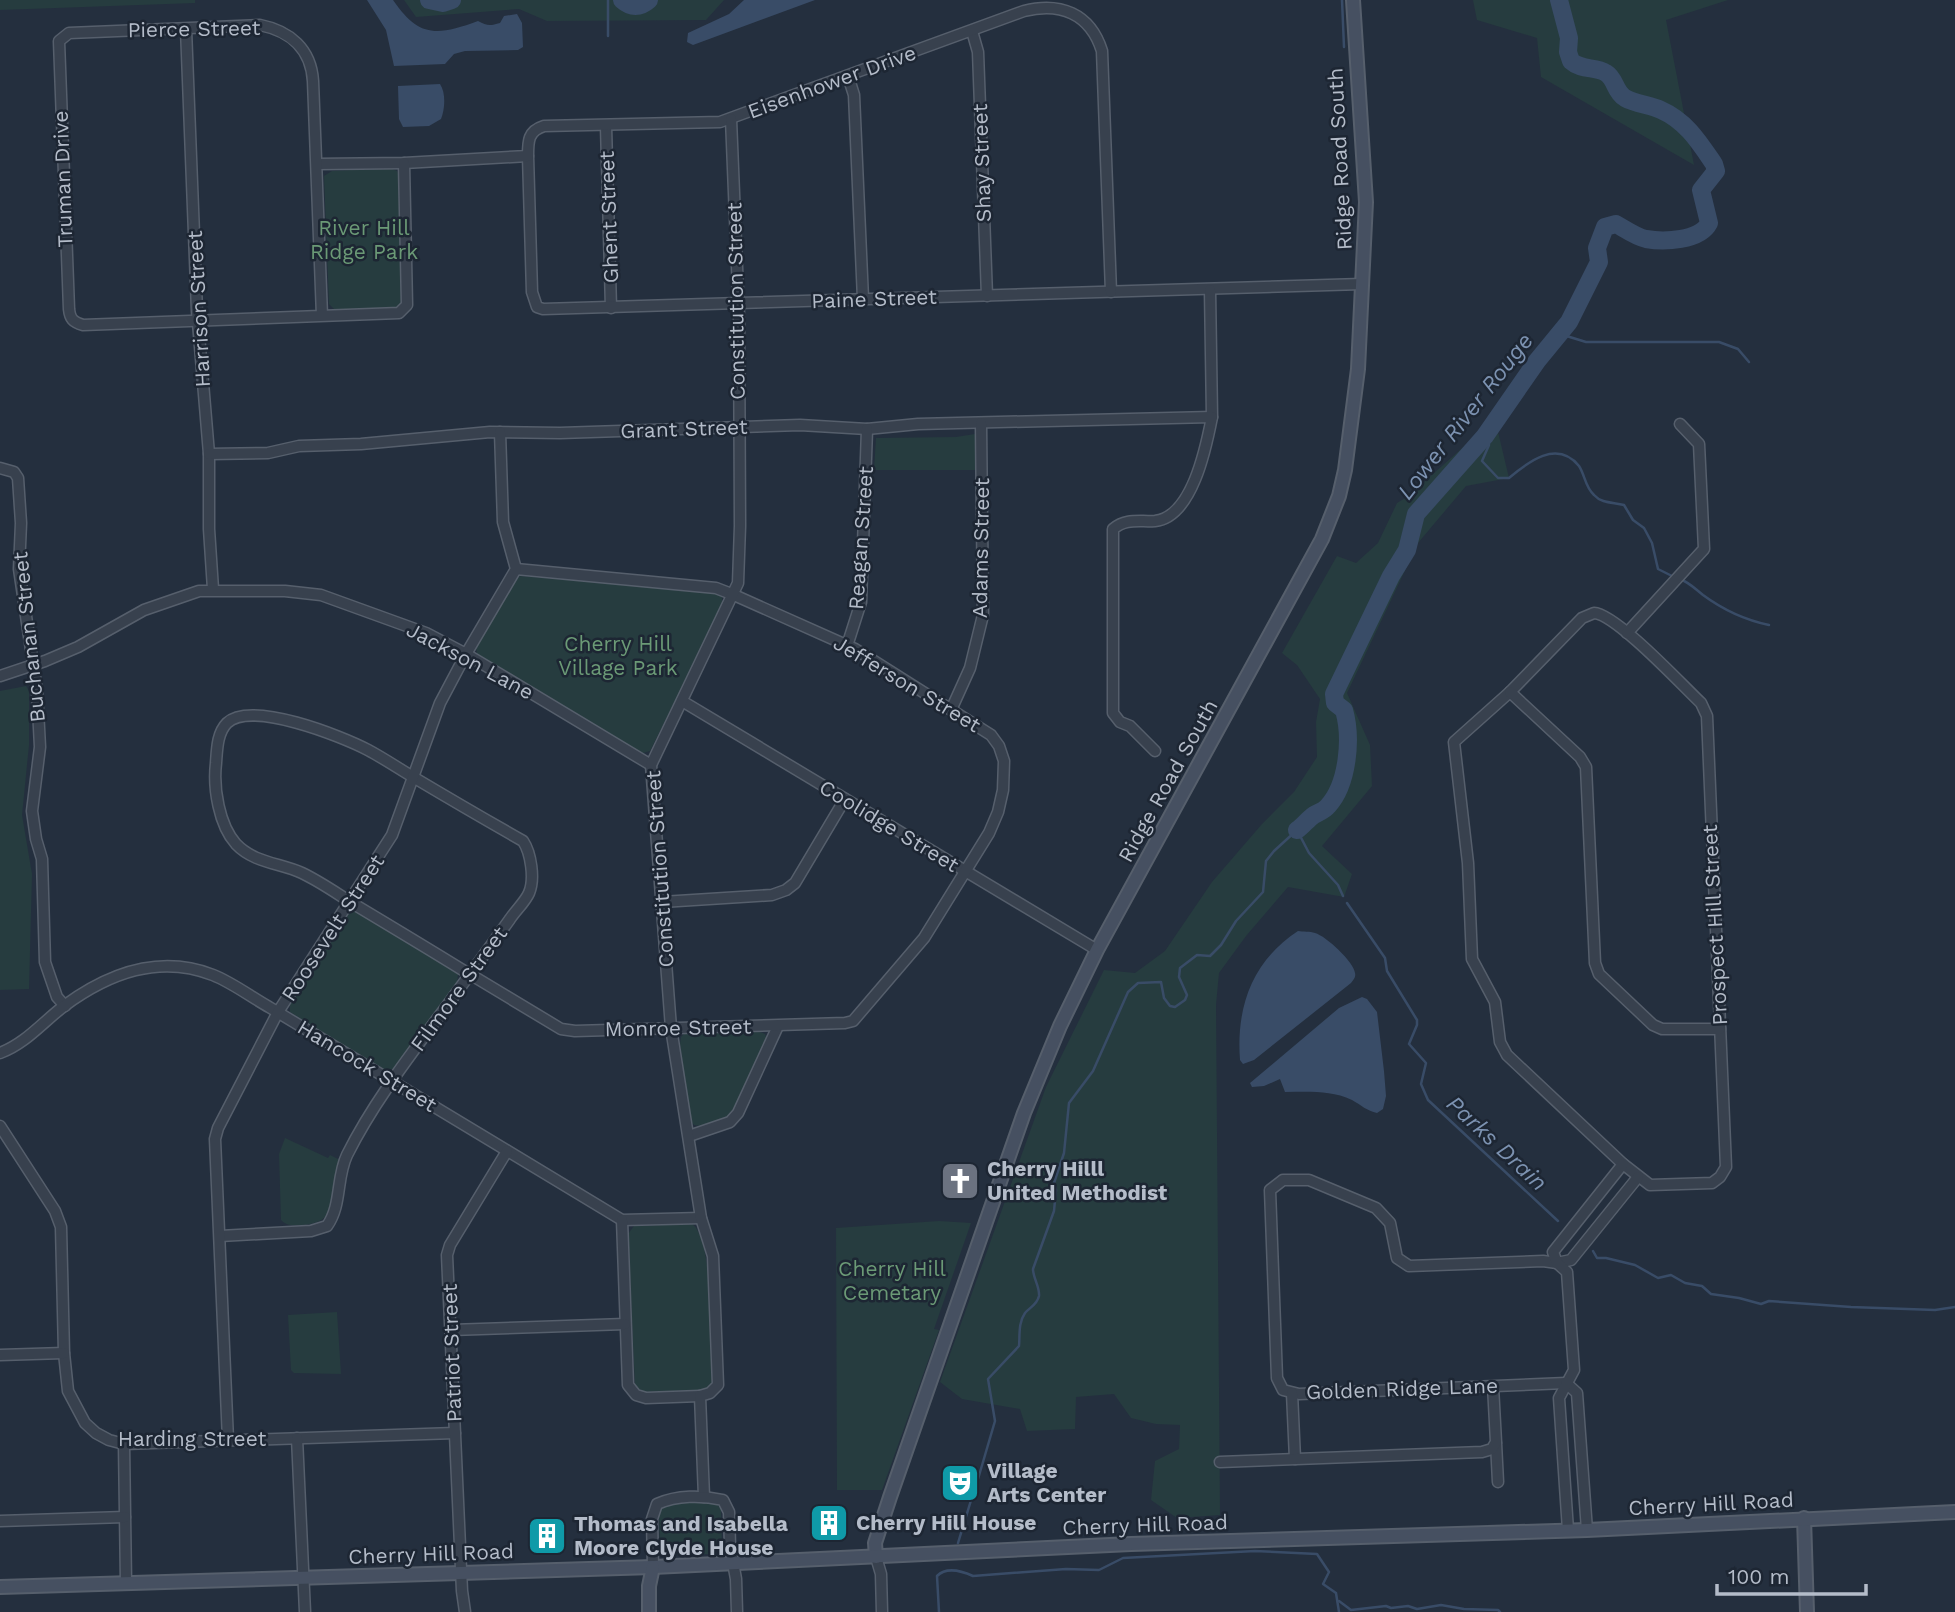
<svg xmlns="http://www.w3.org/2000/svg" width="1955" height="1612" font-family="'Work Sans',sans-serif">
<rect width="100%" height="100%" fill="#242f3e"/>
<g fill="#263c3f">
<path d="M 0,0 L 195,0 L 195,3 L 0,10 Z"/>
<path d="M 404,0 L 724,0 L 706,20 L 547,21 L 519,9 L 416,17 Z"/>
<path d="M 1473,0 L 1728,0 L 1666,20 L 1694,165 L 1541,77 L 1537,38 L 1477,20 Z"/>
<path d="M 390,168 L 397,171 L 400,178 L 402,304 L 398,309 L 337,312 L 329,304 L 324,176 L 332,171 Z"/>
<path d="M 1495,419 L 1509,478 L 1466,486 L 1418,543 L 1347,693 L 1370,745 L 1372,786 L 1322,846 L 1352,874 L 1344,897 L 1288,887 L 1246,936 L 1219,973 L 1216,1005 L 1220,1515 L 1177,1518 L 1151,1500 L 1155,1461 L 1179,1449 L 1180,1425 L 1156,1424 L 1131,1418 L 1114,1394 L 1076,1397 L 1075,1429 L 1027,1431 L 1020,1409 L 962,1399 L 940,1382 L 1046,1087 L 1104,970 L 1135,973 L 1165,951 L 1212,882 L 1262,824 L 1294,792 L 1317,757 L 1316,722 L 1320,699 L 1297,665 L 1282,653 L 1337,556 L 1356,563 L 1378,543 L 1397,503 L 1407,497 Z"/>
<path d="M 975,434 L 975,470 L 874,470 L 876,438 L 956,437 Z"/>
<path d="M 520,576 L 715,592 L 722,597 L 722,607 L 650,751 L 643,753 L 636,751 L 477,655 L 476,644 L 515,580 Z"/>
<path d="M 26,686 L 29,691 L 29,745 L 22,815 L 32,874 L 29,989 L 0,990 L 0,691 Z"/>
<path d="M 355,911 L 458,973 L 457,984 L 396,1068 L 385,1071 L 290,1012 L 290,1005 L 347,915 Z"/>
<path d="M 760,1032 L 765,1034 L 767,1039 L 736,1110 C 727,1120 707,1128 694,1125 L 690,1120 L 680,1044 L 681,1037 L 685,1033 Z"/>
<path d="M 285,1138 L 328,1158 L 330,1155 L 340,1160 C 329,1189 344,1223 302,1225 C 293,1225 288,1227 281,1220 L 279,1154 Z"/>
<path d="M 939,1221 L 971,1223 L 934,1329 L 939,1330 L 882,1490 L 837,1490 L 836,1228 Z"/>
<path d="M 692,1224 C 714,1238 712,1352 714,1382 L 707,1390 L 643,1392 L 635,1386 L 628,1234 L 634,1226 Z"/>
<path d="M 337,1312 L 341,1374 L 294,1373 L 291,1370 L 288,1315 Z"/>
<path d="M 715,1502 L 721,1509 L 722,1547 L 714,1554 L 667,1555 L 660,1549 L 659,1511 L 665,1504 Z"/>
</g>
<g fill="#394c67">
<path d="M 367,0 L 393,0 C 419,38 437,36 478,21 C 487,26 490,26 500,23 L 504,16 L 517,14 L 522,23 L 523,47 L 518,50 L 465,51 L 454,54 L 445,64 L 394,66 L 386,30 Z"/>
<path d="M 744,0 L 815,0 L 693,45 L 687,42 L 688,33 L 729,14 Z"/>
<path d="M 440,84 C 446,93 445,109 441,119 L 429,126 L 403,127 L 399,119 L 398,86 Z"/>
<path d="M 1298,931 C 1303,932 1310,931 1315,933 C 1326,936 1354,962 1355,973 C 1356,977 1354,979 1351,983 L 1254,1060 L 1243,1064 L 1240,1060 C 1236,1007 1252,961 1298,931 Z"/>
<path d="M 1362,997 L 1367,999 L 1377,1012 L 1384,1071 L 1386,1096 L 1383,1109 L 1377,1113 C 1367,1111 1361,1105 1352,1100 C 1330,1090 1309,1092 1285,1092 L 1280,1079 L 1264,1086 L 1252,1087 L 1250,1083 L 1339,1008 Z"/>
</g>
<g fill="none" stroke-linecap="round" stroke-linejoin="round">
<g stroke="#394c67" stroke-width="2.5">
<path d="M 1342,0 L 1344,47"/>
<path d="M 608,36 L 608,0"/>
<path d="M 1560,334 L 1586,342 L 1719,342 L 1738,349 L 1749,362"/>
<path d="M 1485,436 L 1488,438 L 1489,445 L 1482,461 L 1498,478 L 1509,478 C 1528,462 1557,439 1579,466 C 1585,475 1585,487 1594,495 C 1602,504 1614,502 1624,505 L 1633,520 L 1644,528 L 1652,543 L 1658,569 L 1674,577"/>
<path d="M 1680,579 C 1690,583 1694,588 1703,595 C 1722,609 1745,620 1769,625"/>
<path d="M 1347,903 L 1385,958 L 1387,971 L 1417,1020 L 1417,1025 L 1409,1044 L 1426,1063 L 1421,1084 L 1428,1100 L 1558,1221"/>
<path d="M 1593,1251 L 1597,1258 L 1606,1258 L 1635,1265 L 1658,1278 L 1671,1275 L 1685,1283 L 1702,1286 L 1711,1294 L 1739,1298 L 1761,1304 L 1769,1301 L 1851,1307 L 1935,1310 L 1955,1307"/>
<path d="M 978,1479 L 995,1421 L 988,1379 L 1019,1346 C 1020,1336 1018,1323 1025,1313 C 1030,1307 1037,1305 1039,1296 C 1040,1287 1033,1278 1033,1269 L 1054,1211 L 1056,1190 L 1054,1183 L 1064,1153 L 1069,1103 L 1093,1071 L 1128,992 L 1138,983 L 1161,982 L 1164,998 L 1170,1006 L 1175,1007 L 1185,1000 L 1187,995 L 1179,977 L 1180,968 L 1197,955 L 1210,956 L 1221,945 L 1236,921 L 1263,892 L 1266,861 L 1274,851 L 1297,830 L 1309,853 L 1338,885 L 1343,896"/>
<path d="M 958,1543 L 972,1497"/>
<path d="M 1339,1601 L 1351,1610 L 1386,1606 L 1391,1608 L 1408,1606 L 1417,1609 L 1441,1605 L 1464,1609 L 1498,1610 L 1500,1612"/>
<path d="M 939,1612 L 937,1576 C 947,1566 962,1571 973,1576 L 1066,1569 L 1099,1570 L 1123,1558 L 1255,1551 L 1317,1554 L 1329,1572 L 1323,1584 L 1336,1593 L 1339,1612"/>
</g>
<g stroke="#394c67" stroke-width="18">
<path d="M 429,0 L 443,3 L 452,0"/>
<path d="M 622,0 C 631,8 640,8 649,0"/>
<path d="M 1297,830 C 1303,826 1308,819 1314,815 C 1319,812 1324,811 1328,806 C 1348,784 1352,738 1344,710 L 1335,703 L 1334,694 L 1391,576 L 1407,550 L 1416,514 L 1485,436 L 1537,361 L 1569,322 L 1599,262 L 1597,248 L 1605,227 L 1616,224 C 1625,229 1636,237 1646,239 C 1664,242 1700,241 1709,223 L 1701,190 L 1716,171 L 1714,164 C 1699,142 1686,121 1661,110 C 1650,105 1636,104 1625,98 C 1614,91 1616,79 1606,73 C 1595,66 1582,71 1571,61 L 1568,52 L 1569,38 L 1559,0"/>
</g>
<g stroke="#565f6c" stroke-width="13">
<g id="street">
<path d="M 186,29 L 197,311 L 209,454 L 209,529 L 213,589"/>
<path d="M 972,31 L 978,52 L 987,296"/>
<path d="M 848,76 L 854,95 L 863,299"/>
<path d="M 606,126 L 611,308"/>
<path d="M 528,156 L 532,292 L 537,307 L 543,309 L 1362,284"/>
<path d="M 318,164 L 404,163 L 528,156 C 528,141 528,131 544,126 L 720,122 L 1024,11 C 1060,2 1090,13 1102,51 L 1111,292"/>
<path d="M 1210,290 L 1212,417"/>
<path d="M 322,316 L 313,81 C 311,49 290,31 260,25 L 69,33 L 59,41 L 69,309 C 70,319 73,322 83,325 L 399,313 L 407,305 L 404,163"/>
<path d="M 209,454 L 268,453 L 299,446 L 361,444 L 490,432 L 560,433 L 800,425 L 867,429 L 918,424 L 1212,417 C 1206,448 1192,517 1155,521 C 1139,522 1126,518 1113,529 L 1113,713 L 1120,722 L 1130,726 L 1155,751"/>
<path d="M 0,468 L 14,472 L 18,478 L 21,523 L 19,569 L 37,690 L 40,747 L 32,811 L 36,839 L 42,859 L 45,962 L 57,997 L 65,1006"/>
<path d="M 1594,613 C 1616,614 1682,685 1701,703 L 1707,716 L 1726,1167 L 1720,1177 L 1712,1183 L 1650,1185 L 1623,1164 L 1507,1055 L 1500,1042 L 1495,1002 L 1472,959 L 1468,863 L 1454,742 L 1510,692 L 1582,618 Z"/>
<path d="M 1627,633 L 1704,549 L 1699,444 L 1680,424"/>
<path d="M 847,646 L 861,602 L 867,429"/>
<path d="M 0,676 L 45,661 L 78,647 L 144,610 L 199,591 L 285,591 L 321,595 L 426,633 L 466,654 L 651,765"/>
<path d="M 1510,692 L 1580,757 L 1586,767 L 1595,963 L 1599,974 L 1653,1025 L 1662,1029 L 1720,1029"/>
<path d="M 682,701 L 1097,950"/>
<path d="M 951,710 L 970,668 L 983,615 L 981,423"/>
<path d="M 662,902 L 772,895 L 786,890 L 795,883 L 845,799"/>
<path d="M 0,1053 C 25,1044 43,1022 64,1006 C 109,973 159,954 213,975 C 233,983 251,997 269,1007 L 622,1220 L 701,1218"/>
<path d="M 0,1126 L 55,1211 L 61,1227 L 64,1353 L 68,1391 L 85,1423 L 96,1433 L 109,1440 L 124,1444 L 455,1433"/>
<path d="M 689,1136 L 730,1122 L 738,1113 L 778,1026"/>
<path d="M 622,1220 L 628,1385 L 636,1395 L 646,1398 L 700,1396"/>
<path d="M 220,1236 L 311,1231 L 327,1226 C 342,1205 336,1178 347,1155 C 376,1097 419,1044 457,992 C 475,967 493,943 510,919 C 516,910 525,902 529,893 C 535,879 531,853 523,841 C 486,820 450,799 413,777 C 398,768 383,758 368,750 C 341,736 251,700 227,723 C 217,733 217,750 216,763 C 213,788 219,825 236,844 C 254,863 280,863 302,873 C 321,882 339,895 357,906 C 392,927 427,948 461,969 L 478,979 L 561,1029 L 575,1031 L 845,1023 L 853,1021 L 924,938 L 989,833 L 998,812 L 1003,790 L 1004,761 L 999,746 L 991,735 L 855,649 L 734,595 L 716,588 L 516,569"/>
<path d="M 451,1330 L 625,1324"/>
<path d="M 0,1355 L 64,1353"/>
<path d="M 1566,1383 L 1299,1394 L 1283,1390 L 1277,1378 L 1270,1190 L 1283,1180 L 1309,1180 L 1376,1208 L 1390,1223 L 1397,1258 L 1409,1266 L 1543,1261 L 1557,1263 L 1571,1260 L 1638,1177"/>
<path d="M 1566,1383 L 1577,1393 L 1587,1530"/>
<path d="M 1292,1393 L 1295,1459"/>
<path d="M 297,1438 L 305,1612"/>
<path d="M 228,1440 L 215,1139 L 218,1128 L 278,1012 L 392,835 L 440,703 L 466,654 L 516,569 L 503,522 L 500,432"/>
<path d="M 1496,1443 L 1498,1482"/>
<path d="M 124,1444 L 126,1583"/>
<path d="M 1220,1462 L 1482,1452 L 1492,1449 L 1496,1442 L 1493,1386"/>
<path d="M 704,1497 L 700,1396 L 710,1393 L 718,1385 L 713,1256 L 701,1218 L 671,1028 L 651,765 L 738,583 L 740,526 L 739,316 L 731,119"/>
<path d="M 0,1521 L 125,1517"/>
<path d="M 1568,1530 L 1559,1398 L 1574,1370 L 1567,1272 L 1557,1263 L 1553,1252 L 1623,1164"/>
<path d="M 876,1557 L 881,1574 L 882,1612"/>
<path d="M 653,1567 L 652,1519 L 657,1504 C 677,1495 702,1495 723,1500 L 729,1512 L 730,1546 L 736,1579 L 737,1612"/>
<path d="M 465,1612 L 462,1591 L 447,1255 L 450,1245 L 507,1151"/>
</g>
</g>
<g stroke="#565f6c" stroke-width="16">
<g id="secondary">
<path d="M 1804,1518 L 1807,1612"/>
<path d="M 876,1557 L 875,1543 L 890,1497 L 1024,1113 L 1060,1026 L 1097,950 L 1322,539 L 1339,496 L 1345,470 L 1358,369 L 1366,202 L 1353,0"/>
<path d="M 0,1587 L 653,1567 L 1131,1544 L 1587,1530 L 1955,1512"/>
<path d="M 649,1612 L 649,1586 L 653,1567"/>
</g>
</g>
<use href="#street" stroke="#38414e" stroke-width="10"/>
<use href="#secondary" stroke="#465061" stroke-width="12"/>
</g>
<defs>
<g id="church-square" transform="scale(2.0125)"><rect x="-9" y="-9" width="18" height="18" rx="4" fill="#6b7280" stroke="#1d2633"/><path d="M-1.2-6h2.4v3.5h3.3v2.4h-3.3V6h-2.4V-.1h-3.3v-2.4h3.3Z" fill="#fff"/></g>
<g id="theatre-square" transform="scale(2.0125)"><rect x="-9" y="-9" width="18" height="18" rx="4" fill="#0f9aa8" stroke="#1d2633"/><path d="M-5-5.5Q0-4 5-5.5V0Q5 5 0 6Q-5 5-5 0ZM-3.3-2.5H-1v1.5H-3.3ZM1-2.5H3.3v1.5H1ZM-2.8 1Q0 5.5 2.8 1Z" fill="#fff"/></g>
<g id="building-square" transform="scale(2.0125)"><rect x="-9" y="-9" width="18" height="18" rx="4" fill="#0f9aa8" stroke="#1d2633"/><path d="M-4-6H4V6H1V3H-1V6H-4ZM-2.5-4.3h1.7v1.8h-1.7ZM.8-4.3h1.7v1.8H.8ZM-2.5-1h1.7V.8h-1.7ZM.8-1h1.7V.8H.8Z" fill="#fff"/></g>
</defs>
<g fill-rule="evenodd">
<use href="#church-square" x="960" y="1181"/>
<use href="#theatre-square" x="960" y="1483"/>
<use href="#building-square" x="829" y="1523"/>
<use href="#building-square" x="547" y="1536"/>
</g>
<g text-anchor="middle" stroke-width="5" stroke-linejoin="round" paint-order="stroke">
<g font-size="21" fill="#b4bcc9" stroke="#1d2633">
<text transform="translate(194 29) rotate(-1)" y="7">Pierce Street</text>
<text transform="translate(832 82) rotate(-20)" y="7">Eisenhower Drive</text>
<text transform="translate(1340 159) rotate(-93)" y="7">Ridge Road South</text>
<text transform="translate(982 163) rotate(-92)" y="7">Shay Street</text>
<text transform="translate(63 179) rotate(-92)" y="7">Truman Drive</text>
<text transform="translate(609 217) rotate(-92)" y="7">Ghent Street</text>
<text transform="translate(874 299) rotate(-2)" y="7">Paine Street</text>
<text transform="translate(736 301) rotate(-91)" y="7">Constitution Street</text>
<text transform="translate(199 309) rotate(-93)" y="7">Harrison Street</text>
<text transform="translate(684 429) rotate(-2)" y="7">Grant Street</text>
<text transform="translate(861 538) rotate(-86)" y="7">Reagan Street</text>
<text transform="translate(981 548) rotate(-89)" y="7">Adams Street</text>
<text transform="translate(29 637) rotate(-96)" y="7">Buchanan Street</text>
<text transform="translate(470 661) rotate(28)" y="7">Jackson Lane</text>
<text transform="translate(907 684) rotate(31)" y="7">Jefferson Street</text>
<text transform="translate(1168 781) rotate(-61)" y="7">Ridge Road South</text>
<text transform="translate(889 826) rotate(31)" y="7">Coolidge Street</text>
<text transform="translate(660 869) rotate(-94)" y="7">Constitution Street</text>
<text transform="translate(1715 925) rotate(-93)" y="7">Prospect Hill Street</text>
<text transform="translate(333 928) rotate(-57)" y="7">Roosevelt Street</text>
<text transform="translate(459 989) rotate(-54)" y="7">Filmore Street</text>
<text transform="translate(678 1028) rotate(-1)" y="7">Monroe Street</text>
<text transform="translate(367 1066) rotate(31)" y="7">Hancock Street</text>
<text transform="translate(452 1353) rotate(-92)" y="7">Patriot Street</text>
<text transform="translate(1402 1389) rotate(-2)" y="7">Golden Ridge Lane</text>
<text x="192" y="1446">Harding Street</text>
<text transform="translate(1711 1504) rotate(-3)" y="7">Cherry Hill Road</text>
<text transform="translate(1145 1525) rotate(-2)" y="7">Cherry Hill Road</text>
<text transform="translate(431 1554) rotate(-2)" y="7">Cherry Hill Road</text>
</g>
<g font-size="21" fill="#6b9a76" stroke="#1d2633">
<text x="364" y="235">River Hill<tspan x="364" dy="24">Ridge Park</tspan></text>
<text x="618" y="651">Cherry Hill<tspan x="618" dy="24">Village Park</tspan></text>
<text x="892" y="1276">Cherry Hill<tspan x="892" dy="24">Cemetary</tspan></text>
</g>
<g font-size="21" font-weight="bold" fill="#b4bcc9" stroke="#1d2633" text-anchor="start">
<text x="987" y="1176">Cherry Hilll<tspan x="987" dy="24">United Methodist</tspan></text>
<text x="987" y="1478">Village<tspan x="987" dy="24">Arts Center</tspan></text>
<text x="856" y="1530">Cherry Hill House</text>
<text x="574" y="1531">Thomas and Isabella<tspan x="574" dy="24">Moore Clyde House</tspan></text>
</g>
<g font-size="23" font-style="italic" fill="#7c92b1" stroke="#1d2633">
<text transform="translate(1465 416) rotate(-52)" y="8">Lower River Rouge</text>
<text transform="translate(1497 1143) rotate(43)" y="8">Parks Drain</text>
</g>
</g>
<path d="M1717 1584v10h149v-10" fill="none" stroke="#b4bcc9" stroke-width="3.5"/>
<text x="1728" y="1584" font-size="21" fill="#b4bcc9" stroke="#1d2633" stroke-width="5" paint-order="stroke">100 m</text>
</svg>
